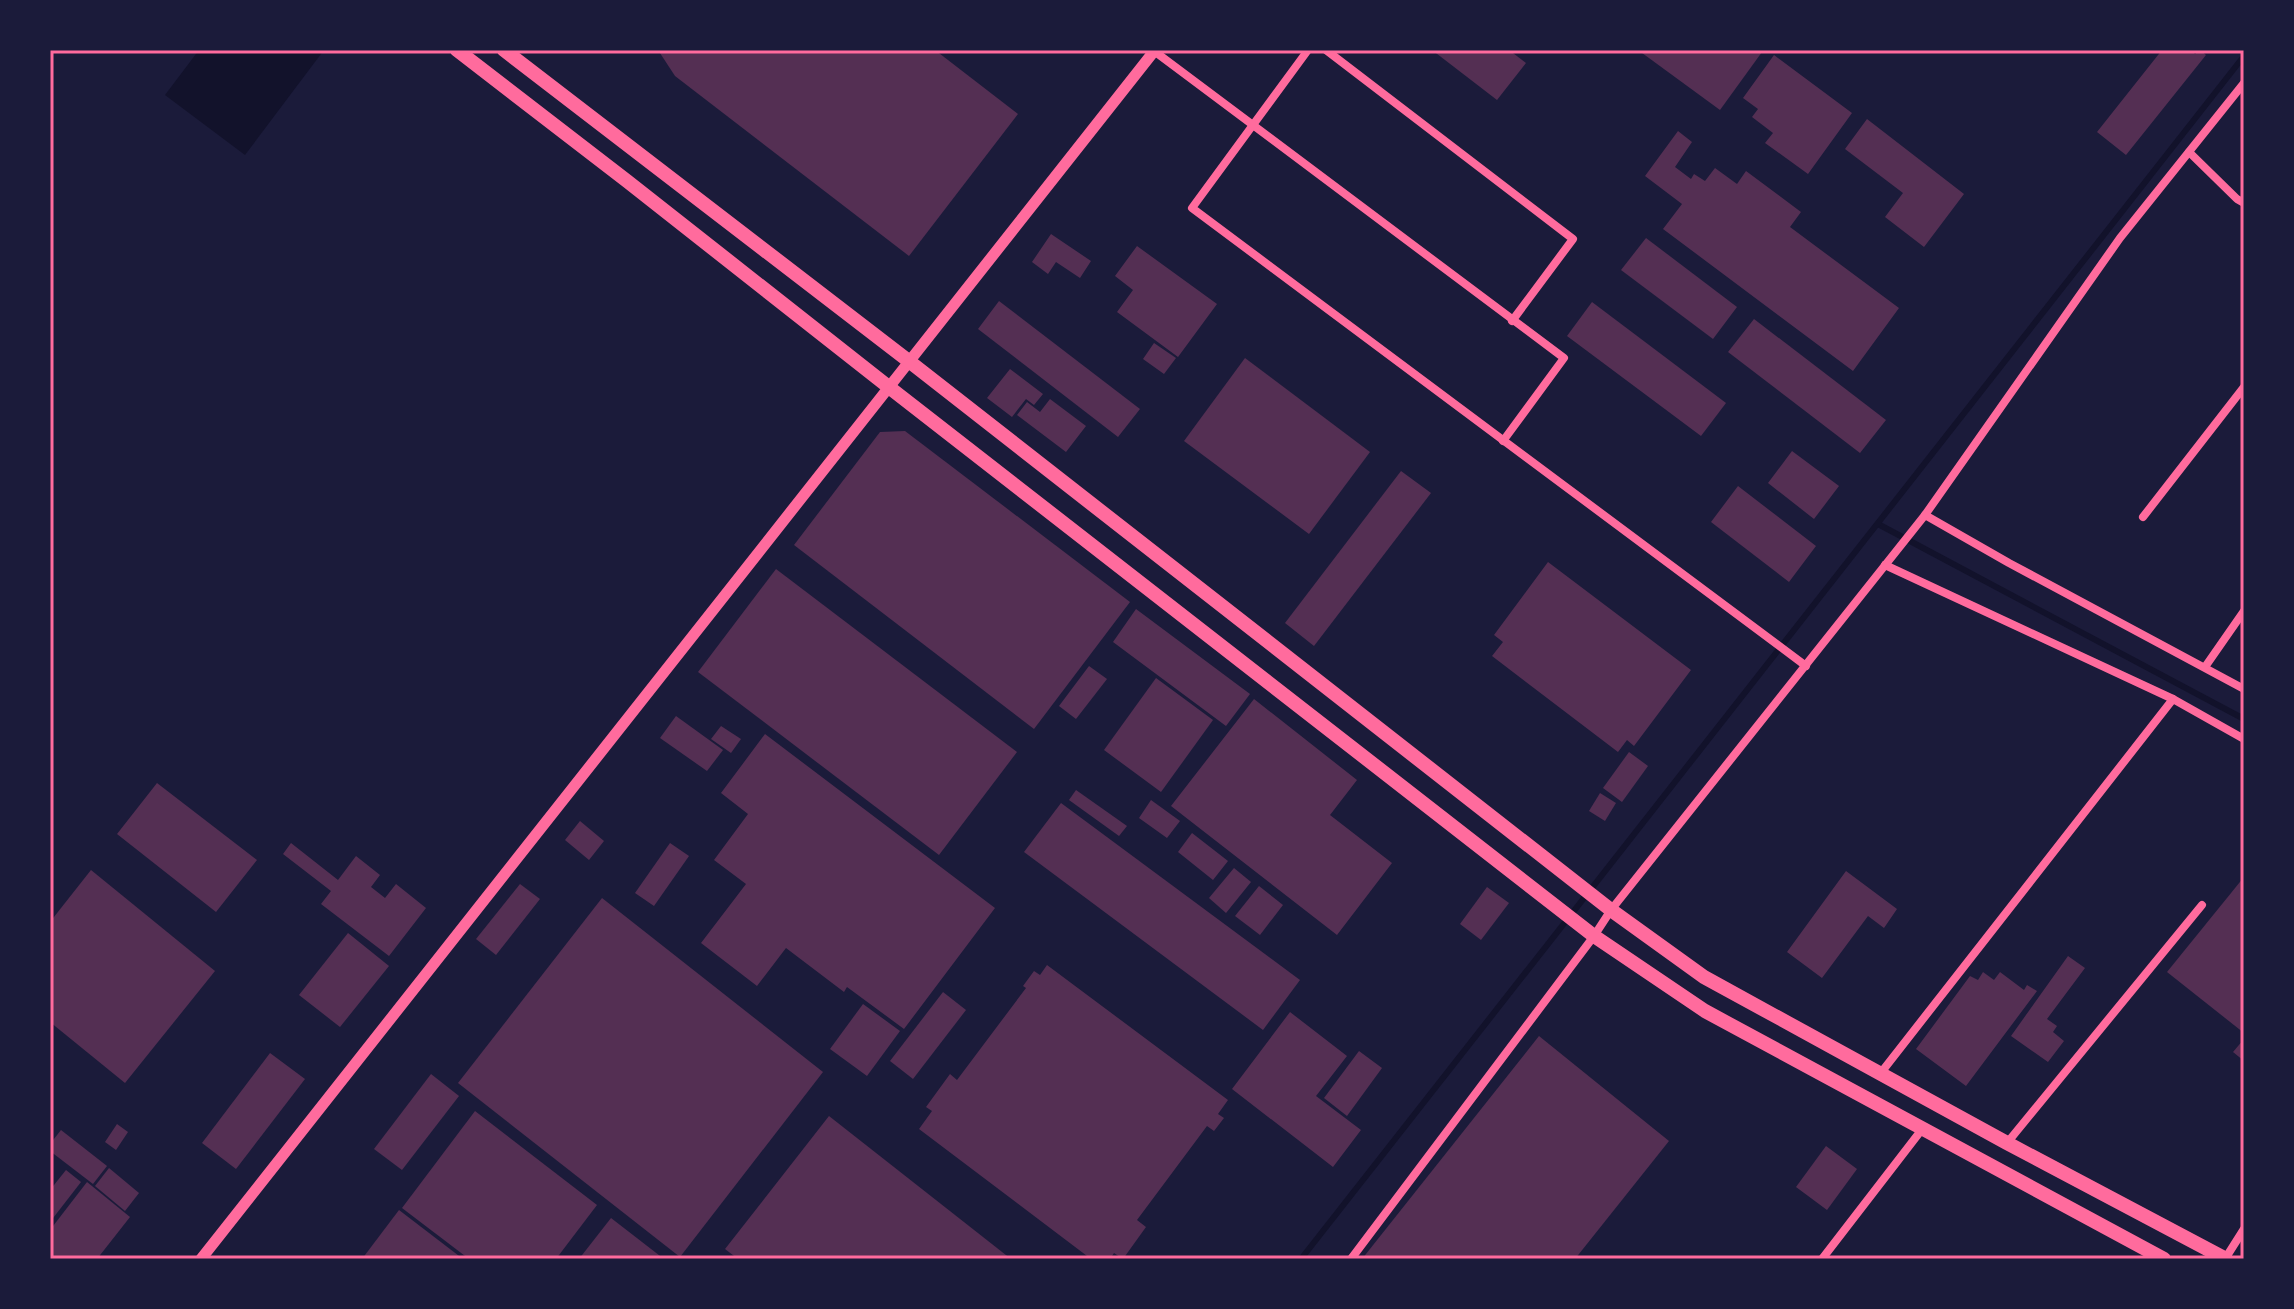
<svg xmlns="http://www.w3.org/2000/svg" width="2294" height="1309" font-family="Inter,sans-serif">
<rect width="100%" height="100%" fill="#1b1b3a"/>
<path fill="#12122b" d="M 199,50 L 324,50 L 245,155 L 165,95 Z"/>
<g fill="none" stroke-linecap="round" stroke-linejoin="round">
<g stroke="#12122b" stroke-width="6">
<path d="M 1878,524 L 2244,719"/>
<path d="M 1301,1259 L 2244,56"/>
</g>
</g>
<g fill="#542f53">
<path d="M 658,50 L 935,50 L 1018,114 L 909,256 L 675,76 Z"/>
<path d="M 1432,50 L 1509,50 L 1526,63 L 1497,100 Z"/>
<path d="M 1638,50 L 1759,50 L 1762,52 L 1720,110 Z"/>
<path d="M 2162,50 L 2191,50 L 2195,54 L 2200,50 L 2206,55 L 2126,155 L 2097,132 Z"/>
<path d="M 1774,55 L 1852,113 L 1808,174 L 1765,143 L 1773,133 L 1752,117 L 1758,109 L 1743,98 Z"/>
<path d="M 1867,119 L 1964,194 L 1924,247 L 1885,217 L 1903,193 L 1845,149 Z"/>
<path d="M 1678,131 L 1692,142 L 1675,167 L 1691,179 L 1694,174 L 1705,181 L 1715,168 L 1737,184 L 1746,171 L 1801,212 L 1790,227 L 1899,308 L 1853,371 L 1663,229 L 1682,204 L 1645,176 Z"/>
<path d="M 1051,234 L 1091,261 L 1080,278 L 1056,262 L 1048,274 L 1032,262 Z"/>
<path d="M 1646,238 L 1737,307 L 1713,339 L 1621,270 Z"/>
<path d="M 1137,246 L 1217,304 L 1178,357 L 1117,312 L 1133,290 L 1115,276 Z"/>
<path d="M 999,301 L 1140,409 L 1118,437 L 978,329 Z"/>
<path d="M 1592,302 L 1726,403 L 1701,436 L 1567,336 Z"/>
<path d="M 1754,319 L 1886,420 L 1860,453 L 1728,352 Z"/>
<path d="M 1154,343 L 1176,358 L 1164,374 L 1143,359 Z"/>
<path d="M 1245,358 L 1370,452 L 1309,534 L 1184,441 Z"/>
<path d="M 1010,369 L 1043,394 L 1034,405 L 1026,399 L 1012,417 L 987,398 Z"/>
<path d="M 1050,399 L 1086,426 L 1066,452 L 1017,415 L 1027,402 L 1040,412 Z"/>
<path d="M 905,431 L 1130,602 L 1034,729 L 794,545 L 880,432 Z"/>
<path d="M 1792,451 L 1839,486 L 1814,519 L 1768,483 Z"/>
<path d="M 1401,471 L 1431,493 L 1314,646 L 1285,623 Z"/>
<path d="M 1738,486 L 1816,546 L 1789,582 L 1711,522 Z"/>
<path d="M 1548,562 L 1691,670 L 1634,746 L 1627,740 L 1618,752 L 1492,656 L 1503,642 L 1494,635 Z"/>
<path d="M 776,569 L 1017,752 L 939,855 L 698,672 Z"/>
<path d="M 1136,609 L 1250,694 L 1226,726 L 1113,642 Z"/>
<path d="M 1089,666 L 1107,679 L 1076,719 L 1059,706 Z"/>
<path d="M 1156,678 L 1213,720 L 1161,792 L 1104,750 Z"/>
<path d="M 1254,699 L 1357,780 L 1330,815 L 1392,863 L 1337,935 L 1171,806 Z"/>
<path d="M 676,716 L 723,750 L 707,771 L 660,738 Z"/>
<path d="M 721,726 L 741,739 L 731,753 L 711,739 Z"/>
<path d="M 765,734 L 995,908 L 904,1029 L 847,987 L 844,992 L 786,948 L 757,986 L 701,943 L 746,884 L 714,860 L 748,814 L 721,793 Z"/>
<path d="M 1629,752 L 1648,766 L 1622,802 L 1603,788 Z"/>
<path d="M 157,783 L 257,860 L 216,912 L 117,834 Z"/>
<path d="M 1076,790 L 1127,826 L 1119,836 L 1069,800 Z"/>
<path d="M 1600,793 L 1616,803 L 1605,821 L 1589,811 Z"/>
<path d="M 1151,800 L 1180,821 L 1167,838 L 1139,818 Z"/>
<path d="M 1061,803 L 1300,980 L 1263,1030 L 1024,852 Z"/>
<path d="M 580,821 L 604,841 L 589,860 L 565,840 Z"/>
<path d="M 1192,833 L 1228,861 L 1213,880 L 1178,852 Z"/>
<path d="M 291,843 L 338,880 L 356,856 L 380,875 L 371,887 L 385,898 L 396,884 L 426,908 L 389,956 L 321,904 L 331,891 L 283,854 Z"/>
<path d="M 670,843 L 689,856 L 654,906 L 635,893 Z"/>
<path d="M 1234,868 L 1251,882 L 1226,913 L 1209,898 Z"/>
<path d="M 91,870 L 215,971 L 125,1083 L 50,1022 L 50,922 Z"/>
<path d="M 1846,871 L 1897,909 L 1884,928 L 1868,916 L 1822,978 L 1787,952 Z"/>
<path d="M 2244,877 L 2244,1033 L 2167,972 Z"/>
<path d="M 520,884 L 540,899 L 496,955 L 476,939 Z"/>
<path d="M 1259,886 L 1283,905 L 1260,935 L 1235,916 Z"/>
<path d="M 1487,887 L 1509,903 L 1481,940 L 1460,924 Z"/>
<path d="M 602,898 L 823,1072 L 680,1257 L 458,1083 Z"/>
<path d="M 348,933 L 389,966 L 340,1027 L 299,995 Z"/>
<path d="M 2068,956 L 2085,968 L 2047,1019 L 2057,1026 L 2053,1032 L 2064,1041 L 2048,1062 L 2011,1036 Z"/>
<path d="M 1047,965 L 1228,1100 L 1218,1114 L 1224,1118 L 1214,1131 L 1207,1126 L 1137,1220 L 1146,1227 L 1123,1259 L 1114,1253 L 1110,1259 L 1091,1259 L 919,1129 L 932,1111 L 926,1107 L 950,1074 L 957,1080 L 1026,988 L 1023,986 L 1034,971 L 1040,975 Z"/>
<path d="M 1983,972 L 1994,980 L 2000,972 L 2024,990 L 2027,985 L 2037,991 L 1966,1086 L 1916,1049 L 1970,976 L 1978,980 Z"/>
<path d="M 943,992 L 966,1010 L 913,1079 L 890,1061 Z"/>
<path d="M 863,1004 L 900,1031 L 867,1076 L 830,1049 Z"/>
<path d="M 1290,1012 L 1347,1056 L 1316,1096 L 1361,1130 L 1333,1167 L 1232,1089 Z"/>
<path d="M 1539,1036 L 1669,1141 L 1575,1259 L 1362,1259 Z"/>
<path d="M 2244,1039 L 2244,1061 L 2233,1052 Z"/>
<path d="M 1359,1051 L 1382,1068 L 1347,1116 L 1324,1098 Z"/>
<path d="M 270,1053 L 305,1079 L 236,1169 L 202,1143 Z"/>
<path d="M 431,1074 L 459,1096 L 402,1170 L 374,1149 Z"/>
<path d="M 475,1111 L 597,1205 L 556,1259 L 469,1259 L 402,1208 Z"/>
<path d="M 829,1116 L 1011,1259 L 738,1259 L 725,1249 Z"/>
<path d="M 117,1124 L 128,1132 L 116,1150 L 105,1142 Z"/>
<path d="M 61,1130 L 107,1166 L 93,1184 L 50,1151 L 50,1144 Z"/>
<path d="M 1826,1146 L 1857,1169 L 1827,1210 L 1796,1187 Z"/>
<path d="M 109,1168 L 139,1193 L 125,1211 L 95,1186 Z"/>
<path d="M 66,1170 L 81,1182 L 50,1222 L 50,1190 Z"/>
<path d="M 87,1182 L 130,1217 L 97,1259 L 50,1259 L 50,1230 Z"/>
<path d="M 399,1210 L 463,1259 L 362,1259 Z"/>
<path d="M 611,1218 L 664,1259 L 579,1259 Z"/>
</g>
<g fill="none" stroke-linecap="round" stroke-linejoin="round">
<g stroke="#ff6b9d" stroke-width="8">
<path d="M 1308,50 L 1192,208 L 1806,666"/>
<path d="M 1326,50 L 1573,239 L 1512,321"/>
<path d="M 1154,51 L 1564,358 L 1503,441"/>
<path d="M 2189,152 L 2237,199 L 2244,203"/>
<path d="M 1925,515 L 2009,563 L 2244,689"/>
<path d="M 2143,517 L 2244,387"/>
<path d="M 1885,565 L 2173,699 L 2244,739"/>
<path d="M 2205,667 L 2244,611"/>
<path d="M 1880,1074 L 2173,699"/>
<path d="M 2007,1143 L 2202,905"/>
<path d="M 1351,1259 L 1594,936 L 1611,910 L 1925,515 L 2120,238 L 2244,83"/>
<path d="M 1822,1259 L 1923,1128"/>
<path d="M 2225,1259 L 2244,1229"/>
</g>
<path stroke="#ff6b9d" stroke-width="11" d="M 201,1259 L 1155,50"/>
<g stroke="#ff6b9d" stroke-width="14">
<path d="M 457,50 L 627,181 L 890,388 L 1594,936 L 1705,1011 L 2164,1259"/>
<path d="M 504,50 L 910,362 L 1611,910 L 1704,977 L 2007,1143 L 2226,1259"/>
</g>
</g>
<rect width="2294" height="1309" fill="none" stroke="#1b1b3a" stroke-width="104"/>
<rect x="52" y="52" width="2190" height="1205" fill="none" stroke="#ff6b9d" stroke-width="3"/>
</svg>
